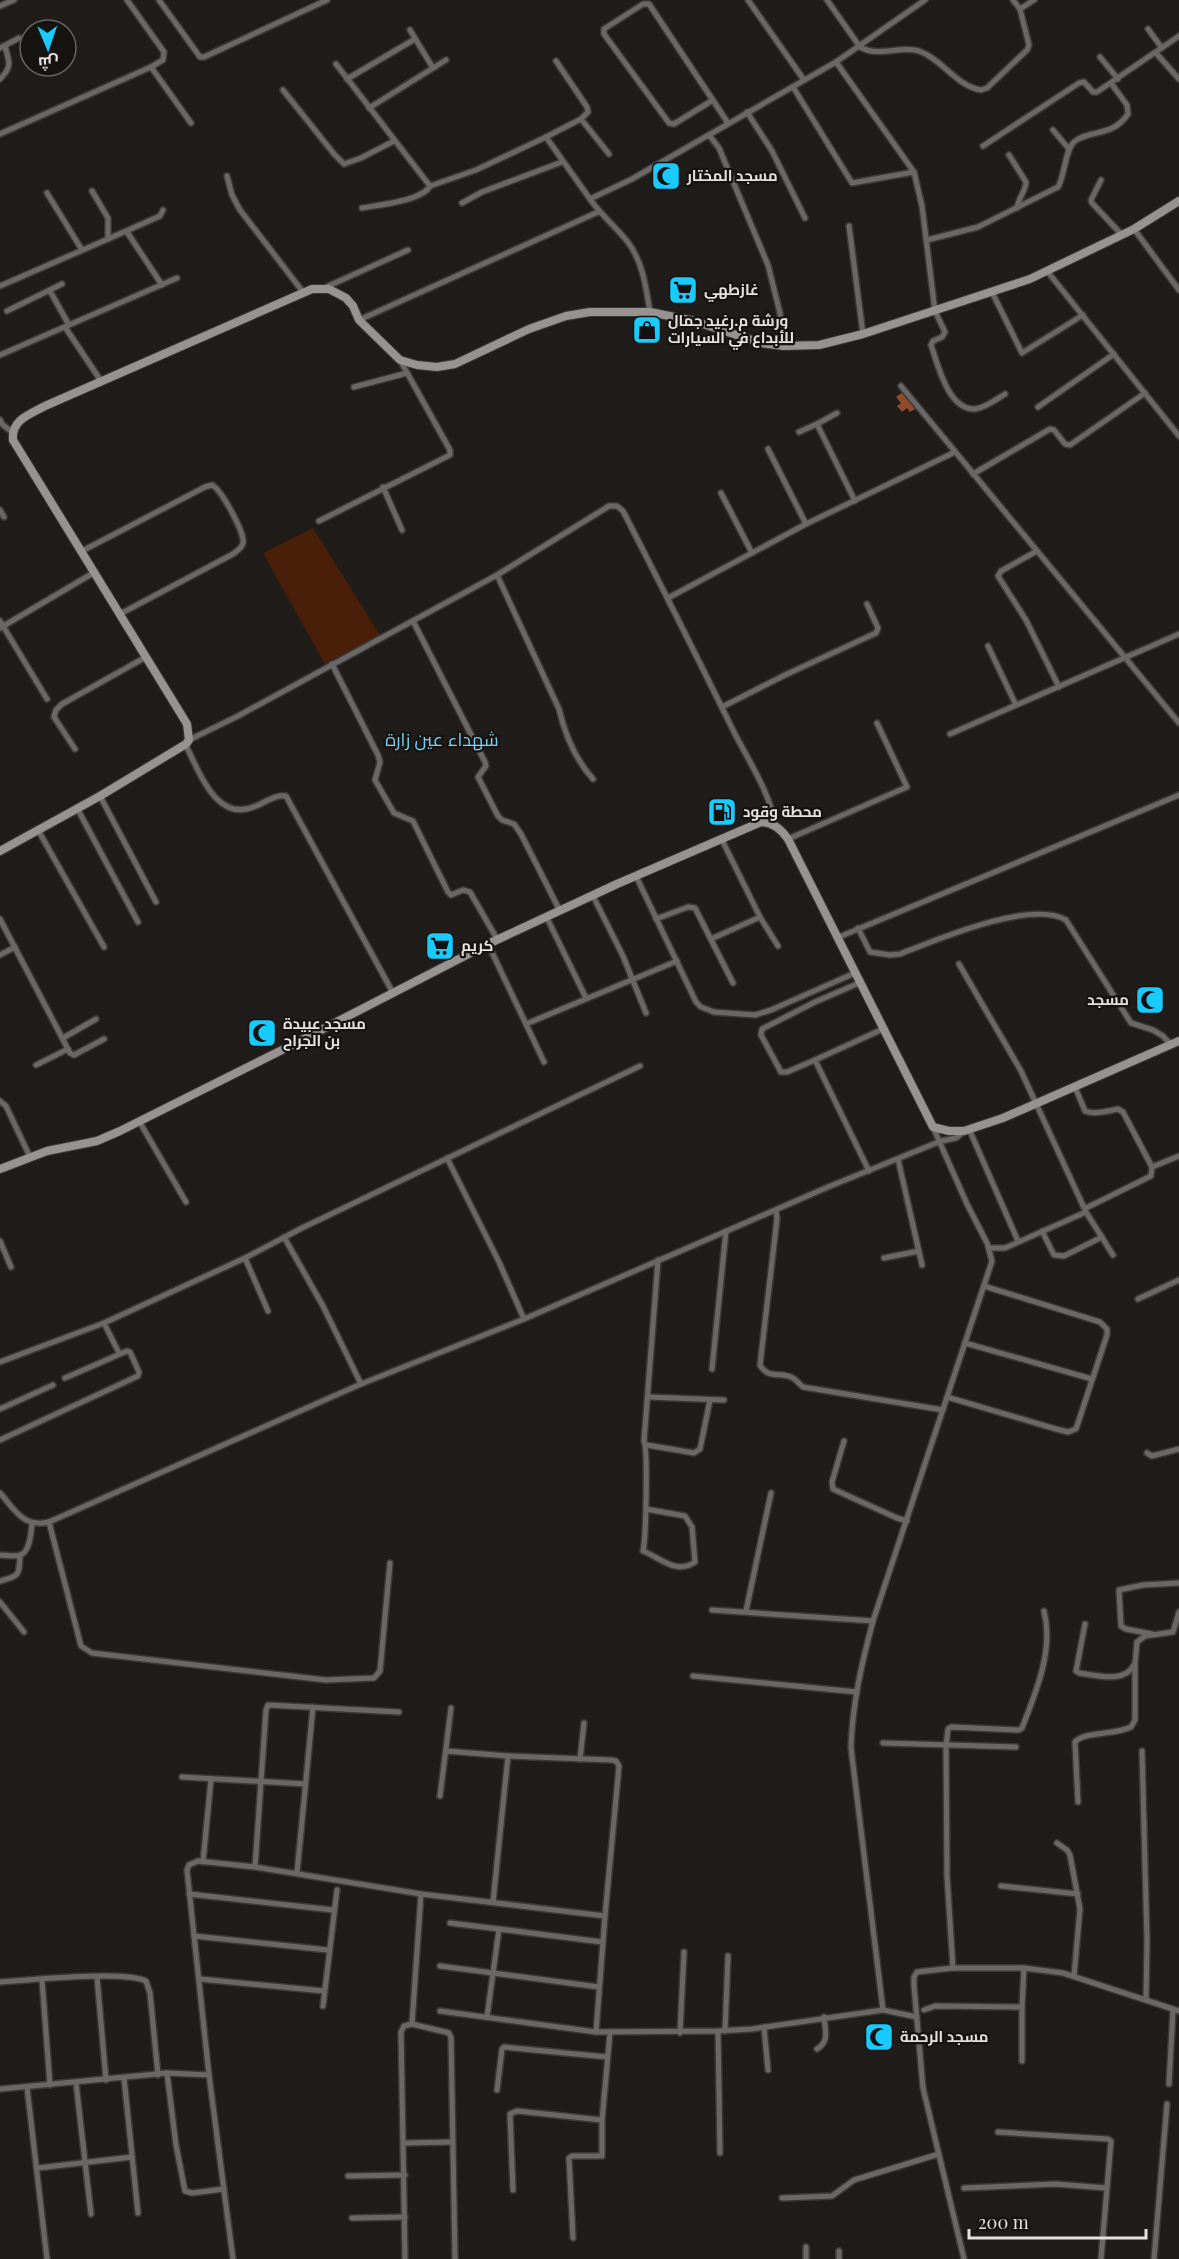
<svg xmlns="http://www.w3.org/2000/svg" width="1179" height="2259" font-family="'Playfair Display',Cairo,serif">
<rect width="100%" height="100%" fill="#201c1a"/>
<path fill="#491f09" d="M 313,528 L 380,635 L 325,664 L 263,553 Z"/>
<path fill="#924a28" d="M 903,392 L 915,409 L 910,412 L 907,408 L 902,412 L 897,406 L 901,403 L 896,397 Z"/>
<g fill="none" stroke-linecap="round" stroke-linejoin="round">
<g stroke="#3b3836" stroke-width="8">
<g id="street">
<path d="M 127,0 L 164,52 L 163,60 L 151,67"/>
<path d="M 159,0 L 200,57 L 204,57 L 327,0"/>
<path d="M 748,0 L 804,80"/>
<path d="M 827,0 L 860,47 C 879,58 900,45 919,51 C 942,59 956,86 981,90 L 987,88 L 1027,50 L 1029,45 L 1020,9 L 1034,0"/>
<path d="M 1013,0 L 1020,9"/>
<path d="M 0,6 L 14,0"/>
<path d="M 1148,29 L 1162,48"/>
<path d="M 410,30 L 433,68"/>
<path d="M 0,48 L 19,38"/>
<path d="M 1156,53 L 1179,79"/>
<path d="M 1100,57 L 1118,79"/>
<path d="M 556,61 L 587,107 L 588,112 L 581,119 L 546,137 L 590,199"/>
<path d="M 836,62 L 914,172 L 922,206 L 935,311 L 945,332 L 942,337 L 933,341 L 931,345 C 938,365 948,410 975,409 C 985,408 997,399 1005,394"/>
<path d="M 336,64 L 430,186 L 476,170 L 546,137"/>
<path d="M 0,79 C 13,66 9,62 5,46"/>
<path d="M 347,79 L 415,39"/>
<path d="M 793,87 L 852,183 L 914,172"/>
<path d="M 283,90 L 334,154 L 344,164 L 361,158 L 394,141"/>
<path d="M 713,100 L 674,124 L 669,123 L 604,34 L 604,29 L 643,4 L 649,4 L 728,123"/>
<path d="M 369,108 L 446,60"/>
<path d="M 747,112 L 772,151 L 805,218"/>
<path d="M 581,119 L 609,154"/>
<path d="M 1053,130 L 1069,149"/>
<path d="M 0,134 L 151,67 L 191,123"/>
<path d="M 709,135 L 719,148 L 768,265 L 780,313 L 784,346"/>
<path d="M 983,146 L 1079,83 L 1084,82 L 1093,92 L 1097,92 L 1179,36"/>
<path d="M 1009,155 L 1026,182 C 1026,191 1018,198 1017,208"/>
<path d="M 227,176 L 232,195 L 240,210 L 303,292"/>
<path d="M 1101,180 L 1091,200 L 1092,203 L 1122,235"/>
<path d="M 47,193 L 82,250"/>
<path d="M 462,203 L 482,192 L 562,162"/>
<path d="M 362,208 C 378,205 422,201 430,186"/>
<path d="M 849,226 L 863,334"/>
<path d="M 1134,229 L 1179,290"/>
<path d="M 127,232 L 162,285"/>
<path d="M 108,239 L 160,216 L 163,210"/>
<path d="M 927,240 L 978,227 L 1058,187 C 1065,175 1065,150 1074,142 C 1089,129 1112,138 1128,114 L 1127,105 L 1111,83"/>
<path d="M 1047,271 L 1179,436"/>
<path d="M 0,286 L 108,239 L 108,218 L 92,191"/>
<path d="M 324,288 L 408,250"/>
<path d="M 50,291 L 69,325"/>
<path d="M 992,292 L 1022,353 L 1083,315"/>
<path d="M 7,311 L 62,284"/>
<path d="M 650,312 C 646,288 643,261 627,241 C 615,226 601,215 590,199 L 632,179 L 836,62 L 925,0"/>
<path d="M 359,320 L 598,212"/>
<path d="M 65,327 L 101,381"/>
<path d="M 0,355 L 177,278"/>
<path d="M 901,386 L 1179,723"/>
<path d="M 354,387 L 407,373"/>
<path d="M 1038,407 L 1114,354"/>
<path d="M 837,413 L 817,424 L 855,501"/>
<path d="M 0,420 L 3,425 L 12,432"/>
<path d="M 799,432 L 817,424"/>
<path d="M 768,449 L 806,524"/>
<path d="M 973,474 L 1050,429 L 1054,430 L 1065,444 L 1070,445 L 1145,393"/>
<path d="M 383,487 L 402,530"/>
<path d="M 721,493 L 752,553"/>
<path d="M 0,510 L 4,517"/>
<path d="M 319,521 L 450,455 L 450,450 L 400,360"/>
<path d="M 82,551 L 205,487 L 212,485 C 221,489 245,533 243,543 C 242,548 237,551 233,554 L 120,614"/>
<path d="M 1037,551 L 1001,571 L 998,576 L 1026,620 L 1059,687"/>
<path d="M 497,575 L 559,709 C 565,735 575,759 593,779"/>
<path d="M 668,598 L 806,524 L 955,452"/>
<path d="M 0,621 L 47,699"/>
<path d="M 413,621 L 485,762 L 486,766 L 478,777 L 498,816 L 502,820 L 514,824 L 521,834 L 560,911"/>
<path d="M 0,628 L 95,572"/>
<path d="M 988,646 L 1016,705"/>
<path d="M 332,664 L 378,755 L 380,762 L 375,780 L 394,813 L 413,821 L 448,892 L 451,895 L 463,890 L 470,892 L 497,939"/>
<path d="M 722,707 L 785,675 L 876,633 L 878,628 L 867,604"/>
<path d="M 950,734 L 1179,634"/>
<path d="M 189,740 L 238,716 L 497,575 L 609,506 L 617,506 L 623,511 C 661,585 698,659 735,734 C 748,759 773,799 775,826"/>
<path d="M 185,744 C 200,772 216,824 256,806 C 266,802 276,794 286,796 L 393,993"/>
<path d="M 75,749 L 54,717 L 56,710 L 62,704 L 146,657"/>
<path d="M 100,796 L 156,902"/>
<path d="M 77,808 L 138,922"/>
<path d="M 38,830 L 104,947"/>
<path d="M 721,838 L 760,917 L 778,946"/>
<path d="M 788,839 L 907,787 L 877,723"/>
<path d="M 636,876 L 696,1002 L 701,1007 L 714,1012 L 755,1015 L 771,1010 L 855,973"/>
<path d="M 593,896 L 623,956 L 646,1013"/>
<path d="M 546,916 L 586,998"/>
<path d="M 0,919 L 70,1053 L 74,1055 L 104,1039"/>
<path d="M 656,919 L 688,907 L 695,908 L 733,983"/>
<path d="M 858,928 L 870,952 L 890,955 L 900,954 C 936,940 1031,899 1066,920 L 1131,1023 L 1153,1030 L 1163,1036 L 1171,1045"/>
<path d="M 839,937 L 1179,795"/>
<path d="M 711,939 L 760,917"/>
<path d="M 488,944 L 544,1062"/>
<path d="M 0,955 L 15,947"/>
<path d="M 959,964 L 1021,1071 L 1086,1212 L 1113,1255"/>
<path d="M 526,1024 L 677,961"/>
<path d="M 63,1038 L 96,1019"/>
<path d="M 815,1060 L 787,1072 L 781,1072 L 761,1035 L 762,1029 L 815,1002 L 859,983"/>
<path d="M 36,1065 L 68,1049"/>
<path d="M 1075,1087 L 1085,1111 C 1095,1115 1107,1111 1118,1109 L 1123,1112 L 1152,1167 L 1151,1176 L 1086,1208"/>
<path d="M 0,1101 L 6,1106 L 30,1157"/>
<path d="M 139,1121 L 186,1202"/>
<path d="M 969,1129 L 1018,1241"/>
<path d="M 447,1158 L 499,1262 L 524,1319"/>
<path d="M 898,1159 L 922,1265"/>
<path d="M 1152,1167 L 1179,1156"/>
<path d="M 869,1171 L 815,1060 L 883,1029"/>
<path d="M 776,1210 L 777,1219 L 760,1365 C 768,1379 779,1372 791,1377 C 796,1379 799,1384 803,1387 L 943,1410"/>
<path d="M 1042,1231 L 1054,1255 L 1064,1256 L 1102,1237"/>
<path d="M 284,1237 L 323,1306 L 361,1384"/>
<path d="M 0,1241 L 11,1267"/>
<path d="M 989,1248 L 1005,1248 L 1086,1212"/>
<path d="M 245,1258 L 268,1311"/>
<path d="M 884,1258 L 919,1251"/>
<path d="M 1138,1299 L 1179,1280"/>
<path d="M 104,1323 L 119,1353"/>
<path d="M 965,1343 L 1092,1379"/>
<path d="M 0,1362 L 104,1323 L 245,1258 L 302,1228 L 640,1066"/>
<path d="M 712,1369 L 726,1231"/>
<path d="M 649,1397 L 724,1400"/>
<path d="M 947,1397 L 1056,1429 L 1068,1432 L 1076,1429 L 1107,1335 L 1107,1329 L 1100,1322 L 984,1286"/>
<path d="M 0,1409 L 53,1385"/>
<path d="M 0,1440 L 138,1376 L 139,1372 L 130,1352 L 127,1351 L 65,1378"/>
<path d="M 844,1441 L 832,1482 L 833,1489 L 897,1518 L 907,1521"/>
<path d="M 647,1445 L 694,1453 L 700,1449 L 710,1400"/>
<path d="M 1147,1453 L 1152,1456 L 1179,1449"/>
<path d="M 0,1493 C 15,1510 23,1528 49,1522 L 361,1384 L 524,1319 L 828,1187 L 941,1141 L 956,1138 L 963,1132"/>
<path d="M 646,1509 L 685,1516 L 692,1527 L 695,1562 C 676,1575 661,1558 643,1551 C 646,1539 648,1449 644,1441 L 658,1260"/>
<path d="M 49,1522 L 81,1646 L 92,1653 L 326,1680 L 374,1678 L 380,1671 L 390,1563"/>
<path d="M 0,1555 C 6,1555 15,1557 20,1555 C 30,1552 31,1533 32,1524"/>
<path d="M 0,1581 C 20,1576 19,1575 20,1555"/>
<path d="M 0,1602 L 24,1632"/>
<path d="M 712,1610 L 873,1621"/>
<path d="M 746,1611 L 771,1493"/>
<path d="M 1085,1624 L 1076,1671 L 1079,1673 C 1096,1675 1124,1684 1134,1665"/>
<path d="M 1152,1634 L 1126,1629 L 1121,1626 L 1119,1590 L 1143,1585 L 1179,1583"/>
<path d="M 693,1676 L 857,1692"/>
<path d="M 883,1743 L 1016,1747"/>
<path d="M 446,1751 L 508,1756"/>
<path d="M 1142,1751 L 1147,1940 L 1146,2000"/>
<path d="M 580,1759 L 584,1723"/>
<path d="M 182,1777 L 305,1784"/>
<path d="M 440,1796 L 451,1708"/>
<path d="M 1078,1802 L 1075,1742 C 1085,1731 1116,1735 1131,1727 L 1135,1720 L 1135,1664 L 1137,1642 L 1145,1636 L 1173,1632 L 1179,1612"/>
<path d="M 1057,1843 L 1067,1850 L 1070,1855 L 1080,1909 L 1074,1976"/>
<path d="M 203,1862 L 211,1779"/>
<path d="M 255,1867 L 266,1710 L 268,1705 L 399,1712"/>
<path d="M 297,1873 L 313,1707"/>
<path d="M 1001,1886 L 1078,1894"/>
<path d="M 189,1894 L 333,1910"/>
<path d="M 493,1902 L 508,1756 L 611,1760 L 616,1761 L 619,1766 L 605,1916"/>
<path d="M 450,1923 L 499,1929"/>
<path d="M 194,1936 L 328,1950"/>
<path d="M 440,1966 L 599,1987"/>
<path d="M 953,1968 L 947,1876 L 946,1746 L 948,1729 L 951,1727 L 1019,1730 L 1022,1728 C 1036,1692 1054,1650 1044,1611"/>
<path d="M 97,1977 L 106,2080"/>
<path d="M 200,1979 L 324,1991"/>
<path d="M 42,1980 L 50,2085"/>
<path d="M 0,1982 C 29,1980 124,1970 146,1981 L 150,1993 L 158,2075"/>
<path d="M 323,2006 L 337,1890"/>
<path d="M 883,2010 L 851,1748 C 852,1705 862,1662 873,1621 L 992,1261 L 987,1243 L 967,1204 L 933,1127"/>
<path d="M 924,2010 L 935,2006 L 1022,2007 L 1024,1968"/>
<path d="M 440,2011 L 596,2032"/>
<path d="M 487,2017 L 499,1929 L 602,1942"/>
<path d="M 412,2024 L 449,2033 L 451,2038 L 455,2259"/>
<path d="M 764,2027 L 768,2070"/>
<path d="M 718,2031 L 720,2153"/>
<path d="M 725,2031 L 728,1956"/>
<path d="M 680,2033 L 684,1952"/>
<path d="M 817,2049 C 830,2041 825,2030 824,2017"/>
<path d="M 1022,2061 L 1022,2007"/>
<path d="M 167,2073 L 176,2145 L 185,2191 L 192,2193 L 224,2189"/>
<path d="M 209,2075 L 187,1870 L 189,1865 L 198,1861 L 255,1867 L 421,1894 L 605,1916 L 596,2032 L 718,2031 L 752,2029 L 883,2010 L 917,2017"/>
<path d="M 124,2078 L 138,2213"/>
<path d="M 76,2083 L 91,2214"/>
<path d="M 1169,2084 L 1173,2010"/>
<path d="M 27,2087 L 47,2259"/>
<path d="M 0,2089 L 167,2073 L 209,2075 L 233,2259"/>
<path d="M 497,2090 L 502,2049 L 504,2047 L 607,2057"/>
<path d="M 998,2132 L 1108,2139 L 1111,2141 L 1101,2259"/>
<path d="M 404,2143 L 452,2142"/>
<path d="M 38,2168 L 132,2157"/>
<path d="M 348,2176 L 405,2175"/>
<path d="M 964,2188 L 1056,2184 L 1106,2188"/>
<path d="M 513,2190 L 510,2114 L 517,2111 L 602,2120 L 610,2033"/>
<path d="M 782,2198 L 832,2196 L 854,2180 L 939,2154"/>
<path d="M 352,2218 L 405,2217"/>
<path d="M 573,2238 L 569,2158 L 572,2156 L 602,2156 L 602,2120"/>
<path d="M 806,2247 L 806,2259"/>
<path d="M 839,2251 L 839,2259"/>
<path d="M 405,2259 L 401,2032 L 404,2026 L 412,2024 L 421,1894"/>
<path d="M 964,2259 L 923,2088 L 914,1986 L 914,1977 L 917,1972 L 953,1968 L 1024,1968 L 1063,1973 L 1179,2011"/>
<path d="M 1154,2259 L 1167,2104"/>
</g>
</g>
<g stroke="#3b3836" stroke-width="10">
<g id="secondary">
<path d="M 0,851 L 100,796 L 186,744 L 189,740 L 187,724 L 13,440 C 11,420 30,414 45,406 L 312,289 L 329,289 L 346,298 L 353,306 L 359,320 L 400,360 L 417,365 L 437,367 L 455,364 L 529,329 L 566,316 L 590,312 L 650,312 L 694,321 L 761,343 L 784,346 L 819,345 L 863,334 L 1030,279 L 1134,229 L 1179,201"/>
<path d="M 0,1169 L 47,1151 L 97,1141 L 120,1131 L 288,1047 L 488,944 L 617,884 L 761,822 C 773,822 781,829 788,839 L 933,1127 L 949,1131 L 964,1131 L 1003,1118 L 1179,1041"/>
</g>
</g>
<use href="#street" stroke="#6a6867" stroke-width="5"/>
<use href="#secondary" stroke="#969391" stroke-width="8"/>
</g>
<defs>
<g id="mosque-square" transform="scale(1.5)"><rect x="-9" y="-9" width="18" height="18" rx="4" fill="#19cafc" stroke="#171311"/><path d="M3.5-4.9A6 6 0 1 0 3.5 4.9A5 5 0 1 1 3.5-4.9Z" fill="#111"/></g>
<g id="supermarket-square" transform="scale(1.5)"><rect x="-9" y="-9" width="18" height="18" rx="4" fill="#19cafc" stroke="#171311"/><path d="M-6-5.5h2.5l.6 2H6L4.5 2H-2.5L-4.4-4H-6ZM-1.5 3.2a1.3 1.3 0 1 0 .1 0ZM3 3.2a1.3 1.3 0 1 0 .1 0Z" fill="#111"/></g>
<g id="shop-square" transform="scale(1.5)"><rect x="-9" y="-9" width="18" height="18" rx="4" fill="#19cafc" stroke="#171311"/><path d="M-5-2.5h2.3a2.7 3.5 0 0 1 5.4 0H5L5.5 6h-11ZM-1.5-2.5h3a1.5 2.3 0 0 0-3 0Z" fill="#111"/></g>
<g id="fuel-square" transform="scale(1.5)"><rect x="-9" y="-9" width="18" height="18" rx="4" fill="#19cafc" stroke="#171311"/><path d="M-5.5-6h7V0h2V4h1.3V-2.5L3-4.5l.8-.8L6-3V5H2.5V1h-1V6h-7ZM-4.2-4.7v3.2H.2V-4.7Z" fill="#111"/></g>
</defs>
<g fill-rule="evenodd">
<use href="#mosque-square" x="666" y="176"/>
<use href="#supermarket-square" x="683" y="290"/>
<use href="#shop-square" x="647" y="330"/>
<use href="#fuel-square" x="722" y="812"/>
<use href="#supermarket-square" x="440" y="946"/>
<use href="#mosque-square" x="1150" y="1000"/>
<use href="#mosque-square" x="262" y="1033"/>
<use href="#mosque-square" x="879" y="2037"/>
</g>
<g text-anchor="middle" stroke-width="4.5" stroke-linejoin="round" paint-order="stroke">
<g font-size="15" font-weight="bold" fill="#e4e1e0" stroke="#171311" text-anchor="start">
<text x="687" y="181">مسجد المختار</text>
<text x="704" y="295">غازطهي</text>
<text x="668" y="326">ورشة م.رغيد جمال<tspan x="668" dy="17">للأبداع في السيارات</tspan></text>
<text x="743" y="817">محطة وقود</text>
<text x="461" y="951">كريم</text>
<text x="1129" y="1005" text-anchor="end">مسجد</text>
<text x="283" y="1029">مسجد عبيدة<tspan x="283" dy="17">بن الجراح</tspan></text>
<text x="900" y="2042">مسجد الرحمة</text>
</g>
<g font-size="18" fill="#77d2f5" stroke="#171311">
<text x="442" y="746">شهداء عين زارة</text>
</g>
</g>
<g transform="translate(48 48) rotate(178)"><circle r="28" fill="#171311" stroke="#696564" stroke-width="1.5"/>
<path d="M0-4.5L10 22L0 15L-10 22Z" fill="#19cafc"/>
<text y="-9" font-size="16" font-weight="bold" text-anchor="middle" fill="#e4e1e0">ش</text>
</g>
<path d="M969 2229v9h177v-9" fill="none" stroke="#e4e1e0" stroke-width="3"/>
<text x="978" y="2229" font-size="18" fill="#e4e1e0" stroke="#171311" stroke-width="4.5" paint-order="stroke">200 m</text>
</svg>
